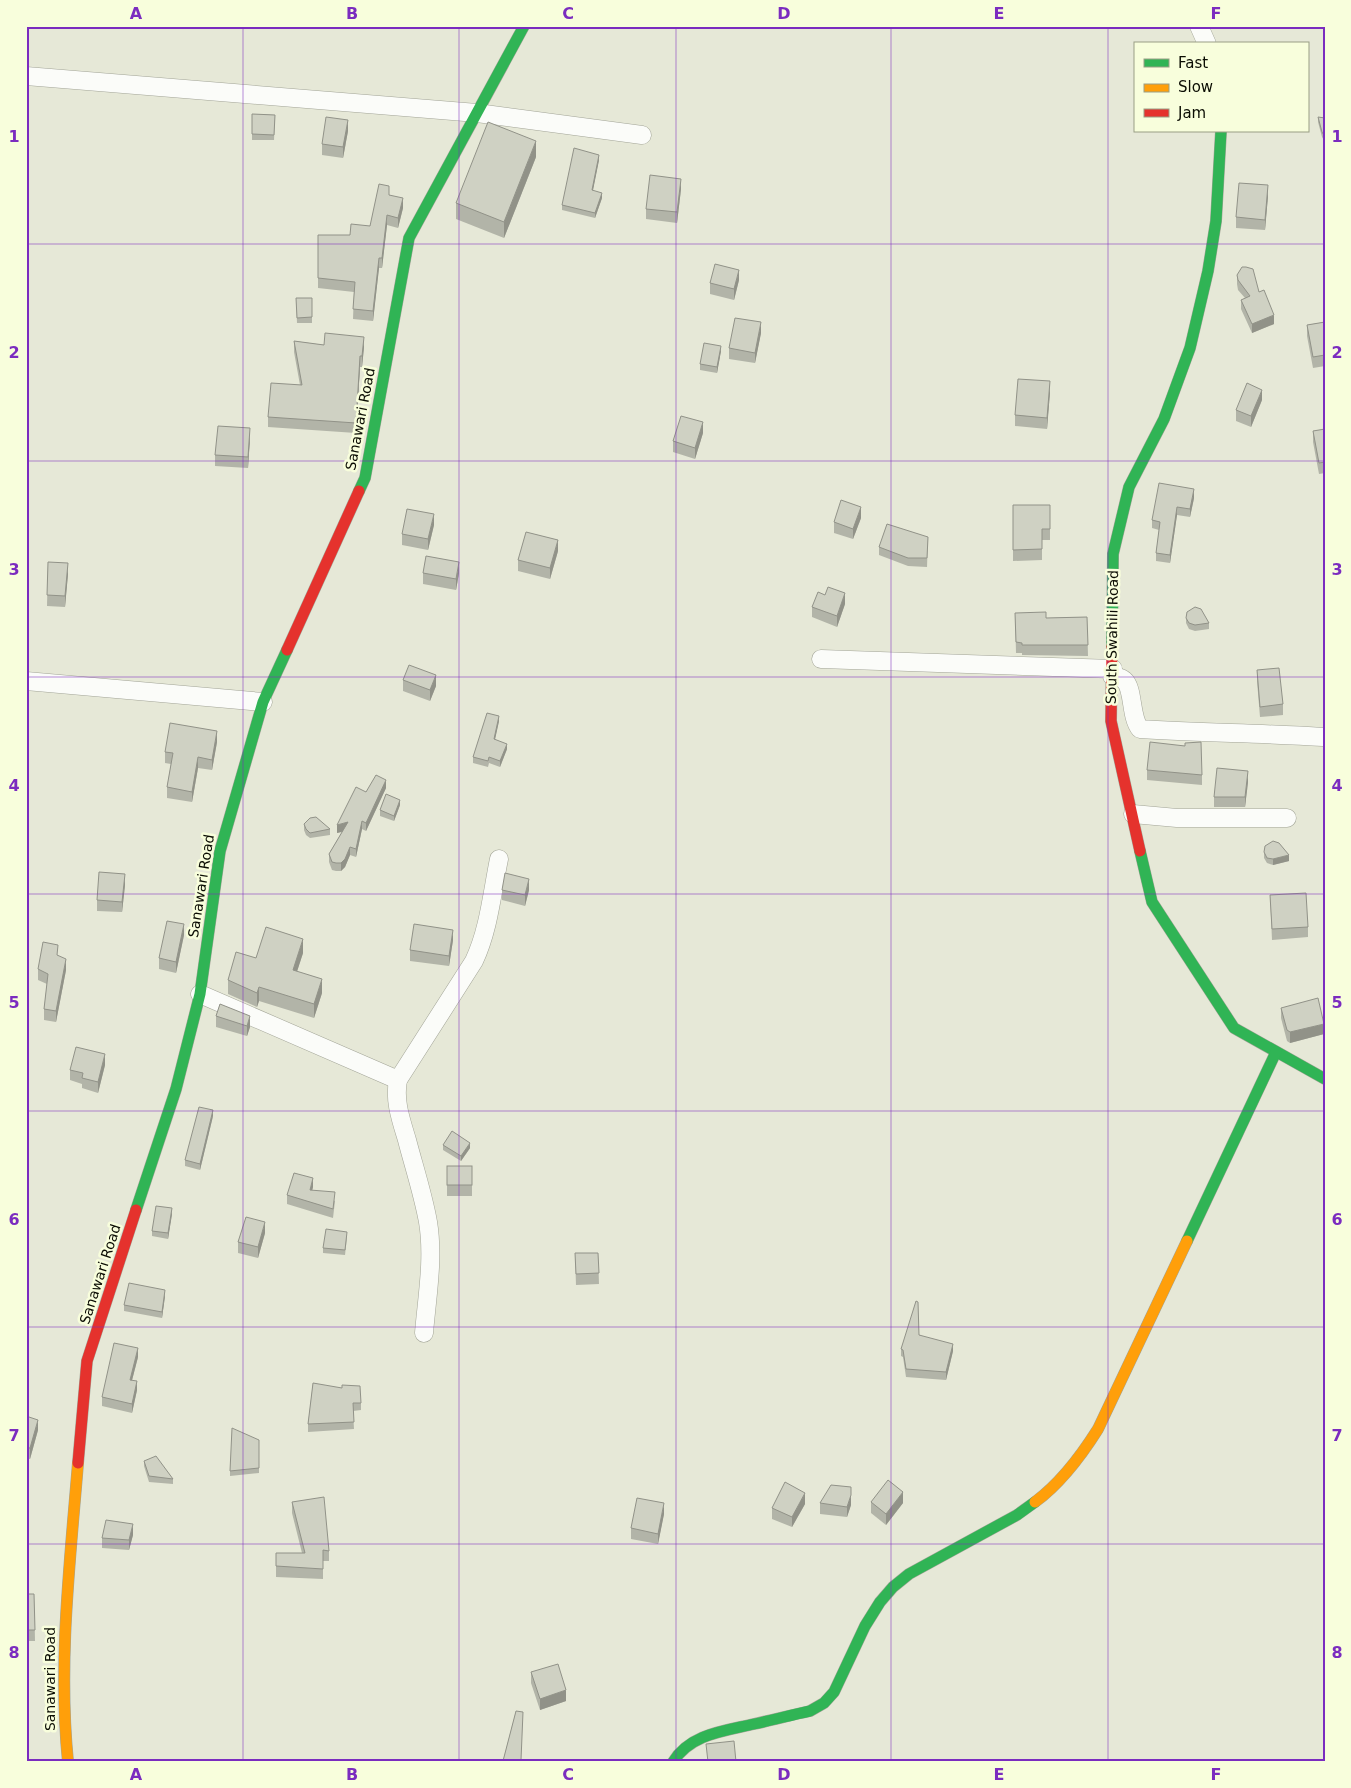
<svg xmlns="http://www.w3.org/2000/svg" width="1351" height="1788" font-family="'DejaVu Sans',sans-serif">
<rect width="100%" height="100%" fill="#e6e8d7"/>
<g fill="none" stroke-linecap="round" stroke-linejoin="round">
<g stroke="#a2a497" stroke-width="19">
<g id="street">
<path d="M 1199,26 L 1207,44"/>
<path d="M 26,76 L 477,113 L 642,135"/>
<path d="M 821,659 L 1113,669"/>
<path d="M 1112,676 C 1116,677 1121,677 1124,680 C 1134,688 1130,717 1140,729 C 1201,733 1262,733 1323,737"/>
<path d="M 26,681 L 263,702"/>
<path d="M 1133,814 L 1177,818 L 1287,818"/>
<path d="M 200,994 L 398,1080"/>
<path d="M 424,1333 C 427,1297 434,1258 428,1222 C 423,1194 414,1167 407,1140 C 401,1120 394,1101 398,1080 L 474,961 C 489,929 492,893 499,859"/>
</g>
</g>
<g stroke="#a2a497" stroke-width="12">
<g id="fast">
<path d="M 359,491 L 365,478 L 409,238 L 524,26"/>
<path d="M 1112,646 L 1113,554 L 1129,487 L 1164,419 L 1190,348 L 1208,271 L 1216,221 L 1221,131"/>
<path d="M 1140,851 L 1152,902 L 1234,1028 L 1325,1079"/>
<path d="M 136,1210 L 176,1089 L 200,994 L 220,851 L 263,702 L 287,650"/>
<path d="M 1187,1241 L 1276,1052"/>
<path d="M 673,1762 C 690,1734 724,1731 754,1724 C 773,1720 791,1715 810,1711 L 824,1703 L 834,1692 L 865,1626 L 880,1602 L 893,1587 L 909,1574 L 1017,1515 L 1035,1502"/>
</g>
</g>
<g stroke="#a2a497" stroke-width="12">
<g id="slow">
<path d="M 1035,1502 C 1061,1483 1081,1456 1098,1429 L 1187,1241"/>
<path d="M 68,1762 C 58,1663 70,1562 78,1463"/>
</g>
</g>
<g stroke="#a2a497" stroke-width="12">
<g id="jam">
<path d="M 1112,646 L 1111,721 L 1140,851"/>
<path d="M 287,650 L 359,491"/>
<path d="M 78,1463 L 87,1361 L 136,1210"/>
</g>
</g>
<use href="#street" stroke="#fbfcf9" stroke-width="18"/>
<use href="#fast" stroke="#30b455" stroke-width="11"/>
<use href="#slow" stroke="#ff9f0a" stroke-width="11"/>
<use href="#jam" stroke="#e5322d" stroke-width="11"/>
</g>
<g fill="#b2b4a8">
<path d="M 252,114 L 275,115 L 274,140 L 252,140 Z"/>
<path d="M 1318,117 L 1325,118 L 1325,142 L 1322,137 L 1318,122 Z"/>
<path d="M 348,131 L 343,158 L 322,155 L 322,144 Z"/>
<path d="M 536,157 L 504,238 L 456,219 L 456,203 Z"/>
<path d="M 599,160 L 593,190 L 602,198 L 595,218 L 562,210 L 562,205 Z"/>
<path d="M 681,189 L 677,223 L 646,219 L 646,209 Z"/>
<path d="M 389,195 L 403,208 L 398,228 L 387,225 L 382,268 L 379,268 L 373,321 L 353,319 L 354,292 L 318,288 L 318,235 L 350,235 L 370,226 Z"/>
<path d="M 1268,196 L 1265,230 L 1236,228 L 1236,217 Z"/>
<path d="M 1237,275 L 1259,292 L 1274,324 L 1252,333 L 1241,309 L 1241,300 L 1245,298 L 1238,290 L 1237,284 Z"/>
<path d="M 739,280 L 734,300 L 710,294 L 710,283 Z"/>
<path d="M 296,298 L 312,298 L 312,323 L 297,323 Z"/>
<path d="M 1325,322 L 1325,366 L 1313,368 L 1307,336 L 1307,325 Z"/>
<path d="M 761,333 L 755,363 L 729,359 L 729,348 Z"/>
<path d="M 294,341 L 324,345 L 364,347 L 362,367 L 360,367 L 356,433 L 268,427 L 268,417 L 300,385 L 294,352 Z"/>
<path d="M 721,351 L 717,373 L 700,370 L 700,364 Z"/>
<path d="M 1050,392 L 1047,429 L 1015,426 L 1015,415 Z"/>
<path d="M 1262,400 L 1251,427 L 1236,421 L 1236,410 Z"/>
<path d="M 1325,429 L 1325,473 L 1319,474 L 1313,442 L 1313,431 Z"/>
<path d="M 703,433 L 695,459 L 673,452 L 673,441 Z"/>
<path d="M 250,438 L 248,468 L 215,466 L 215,455 Z"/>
<path d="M 1194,498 L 1190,517 L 1177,515 L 1170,563 L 1156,561 L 1156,553 L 1159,530 L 1152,528 L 1152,520 Z"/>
<path d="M 1013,505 L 1050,505 L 1050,540 L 1042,540 L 1042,560 L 1013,561 Z"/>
<path d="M 861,518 L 853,539 L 834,533 L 834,522 Z"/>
<path d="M 434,525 L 428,550 L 402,545 L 402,534 Z"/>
<path d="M 928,537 L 927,567 L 908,566 L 879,555 L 879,547 Z"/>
<path d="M 558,551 L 550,579 L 518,571 L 518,560 Z"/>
<path d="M 48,562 L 68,574 L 65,607 L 47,606 Z"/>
<path d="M 423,573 L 459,573 L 456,590 L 423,584 Z"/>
<path d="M 845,604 L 837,627 L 812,617 L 812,607 Z"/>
<path d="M 1015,613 L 1046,618 L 1087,617 L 1088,656 L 1022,655 L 1022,653 L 1016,653 Z"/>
<path d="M 1186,618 L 1209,623 L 1209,629 L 1195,631 L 1189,629 L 1186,623 Z"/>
<path d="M 1257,670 L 1283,704 L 1283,715 L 1260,717 L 1257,681 Z"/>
<path d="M 403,680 L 436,686 L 430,701 L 403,691 Z"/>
<path d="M 499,721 L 495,739 L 507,749 L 500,767 L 489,763 L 488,767 L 473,763 L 473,757 Z"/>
<path d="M 217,742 L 212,770 L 198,768 L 192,802 L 167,798 L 167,787 L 171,764 L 165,763 L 165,752 Z"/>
<path d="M 1185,746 L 1202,775 L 1202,785 L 1147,780 L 1147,770 Z"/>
<path d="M 1248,782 L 1245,807 L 1214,807 L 1214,797 Z"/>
<path d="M 386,788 L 366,831 L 362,829 L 356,857 L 350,855 L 345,867 L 341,871 L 336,871 L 332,870 L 329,862 L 329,854 L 342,832 L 337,833 L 366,792 Z"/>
<path d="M 400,805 L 394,821 L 380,816 L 380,810 Z"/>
<path d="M 304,824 L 330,829 L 330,835 L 310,838 L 306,835 L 304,830 Z"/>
<path d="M 1264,852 L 1289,861 L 1273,865 L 1267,863 L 1264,858 Z"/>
<path d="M 125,885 L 122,912 L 97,911 L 97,900 Z"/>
<path d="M 502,890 L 529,890 L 525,906 L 502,900 Z"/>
<path d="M 1270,895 L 1308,927 L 1308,937 L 1272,940 Z"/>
<path d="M 184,935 L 176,973 L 159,969 L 159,958 Z"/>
<path d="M 453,940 L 449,966 L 410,961 L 410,950 Z"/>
<path d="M 303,953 L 297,971 L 322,993 L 314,1018 L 259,1001 L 257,1007 L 228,994 L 228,980 L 256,958 Z"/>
<path d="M 58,955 L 66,970 L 56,1022 L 44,1020 L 44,1009 L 47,984 L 38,980 L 38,969 Z"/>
<path d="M 220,1004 L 250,1027 L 247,1036 L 216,1027 L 216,1016 Z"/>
<path d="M 1281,1008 L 1324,1034 L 1290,1043 L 1287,1041 L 1281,1018 Z"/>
<path d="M 105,1065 L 98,1093 L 82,1088 L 82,1084 L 70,1080 L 70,1070 Z"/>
<path d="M 213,1116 L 200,1170 L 185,1166 L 185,1160 Z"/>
<path d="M 443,1145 L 470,1148 L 461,1161 L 443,1150 Z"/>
<rect x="447" y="1166" width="25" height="30"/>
<path d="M 313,1187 L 312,1190 L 335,1201 L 333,1218 L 287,1204 L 287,1195 Z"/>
<path d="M 172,1214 L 168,1239 L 152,1236 L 152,1231 Z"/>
<path d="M 265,1233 L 258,1258 L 238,1253 L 238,1242 Z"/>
<path d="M 347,1237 L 345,1255 L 323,1253 L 323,1248 Z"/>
<path d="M 575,1253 L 598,1253 L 599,1284 L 576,1285 Z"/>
<path d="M 165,1296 L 162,1318 L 124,1311 L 124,1305 Z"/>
<path d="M 919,1335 L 953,1351 L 946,1380 L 906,1377 L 903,1357 L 901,1356 L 901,1349 Z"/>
<path d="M 138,1357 L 132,1380 L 137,1390 L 132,1413 L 102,1406 L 102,1397 Z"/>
<path d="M 313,1383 L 361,1403 L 361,1410 L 353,1411 L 354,1429 L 308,1432 L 308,1424 Z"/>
<path d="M 26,1416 L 38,1430 L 30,1459 L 26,1458 Z"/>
<path d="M 259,1440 L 259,1473 L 230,1476 L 230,1471 Z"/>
<path d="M 144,1461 L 173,1479 L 173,1484 L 149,1482 L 144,1466 Z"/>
<path d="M 292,1502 L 329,1551 L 329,1561 L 323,1561 L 323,1579 L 276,1577 L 276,1566 L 302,1553 L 292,1513 Z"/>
<path d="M 871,1502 L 903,1503 L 886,1525 L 871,1513 Z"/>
<path d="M 820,1503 L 851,1505 L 847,1517 L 820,1514 Z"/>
<path d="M 805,1504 L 792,1527 L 772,1519 L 772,1508 Z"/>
<path d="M 664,1514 L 658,1544 L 631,1539 L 631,1528 Z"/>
<path d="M 133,1535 L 129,1550 L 102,1548 L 102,1538 Z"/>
<path d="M 26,1594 L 34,1594 L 35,1641 L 26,1641 Z"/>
<path d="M 531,1672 L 566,1701 L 540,1710 L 531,1683 Z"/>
<path d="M 516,1711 L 521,1762 L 503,1762 L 503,1761 Z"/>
</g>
<g fill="#919288">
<path d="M 348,120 L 348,131 L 343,158 L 343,147 Z"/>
<path d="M 536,141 L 536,157 L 504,238 L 504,222 Z"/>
<path d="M 599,155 L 599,160 L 592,195 L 592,190 Z"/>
<path d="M 681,179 L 681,189 L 677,223 L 677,212 Z"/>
<path d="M 1268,185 L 1268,196 L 1265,230 L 1265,220 Z"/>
<path d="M 602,193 L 602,198 L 595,218 L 595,213 Z"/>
<path d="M 403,198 L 403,208 L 398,228 L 398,218 Z"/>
<path d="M 387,215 L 387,225 L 382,268 L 382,258 Z"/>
<path d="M 379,258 L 379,268 L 373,321 L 373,311 Z"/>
<path d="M 739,270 L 739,280 L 734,300 L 734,289 Z"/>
<path d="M 1274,315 L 1274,324 L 1252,333 L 1252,324 Z"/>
<path d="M 761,322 L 761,333 L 755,363 L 755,353 Z"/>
<path d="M 364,337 L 364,347 L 362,367 L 362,356 Z"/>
<path d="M 721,346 L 721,351 L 717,373 L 717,367 Z"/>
<path d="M 360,356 L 360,367 L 356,433 L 356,423 Z"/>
<path d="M 1050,381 L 1050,392 L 1047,429 L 1047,418 Z"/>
<path d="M 1262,390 L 1262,400 L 1251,427 L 1251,416 Z"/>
<path d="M 703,422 L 703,433 L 695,459 L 695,448 Z"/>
<path d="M 250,428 L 250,438 L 248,468 L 248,457 Z"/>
<path d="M 1194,489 L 1194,498 L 1190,517 L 1190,509 Z"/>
<path d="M 861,507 L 861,518 L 853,539 L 853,529 Z"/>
<path d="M 1177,507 L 1177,515 L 1170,563 L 1170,555 Z"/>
<path d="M 434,514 L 434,525 L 428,550 L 428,539 Z"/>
<path d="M 558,540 L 558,551 L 550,579 L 550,568 Z"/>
<path d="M 459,562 L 459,573 L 456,590 L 456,579 Z"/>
<path d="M 68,563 L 68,574 L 65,607 L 65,596 Z"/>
<path d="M 845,593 L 845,604 L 837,627 L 837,616 Z"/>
<path d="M 436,675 L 436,686 L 430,701 L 430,690 Z"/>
<path d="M 499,716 L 499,721 L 494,744 L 494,739 Z"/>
<path d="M 217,731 L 217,742 L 212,770 L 212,760 Z"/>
<path d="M 507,744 L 507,749 L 500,767 L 500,761 Z"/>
<path d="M 198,757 L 198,768 L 192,802 L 192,792 Z"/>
<path d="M 1248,771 L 1248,782 L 1245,807 L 1245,797 Z"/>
<path d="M 386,780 L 386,788 L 366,831 L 366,823 Z"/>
<path d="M 400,800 L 400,805 L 394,821 L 394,816 Z"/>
<path d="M 362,821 L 362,829 L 356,857 L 356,849 Z"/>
<path d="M 348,822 L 348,830 L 337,833 L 337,825 Z"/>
<path d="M 350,847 L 350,855 L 345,867 L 341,871 L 341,863 Z"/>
<path d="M 1289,855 L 1289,861 L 1273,865 L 1273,859 Z"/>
<path d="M 125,874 L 125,885 L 122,912 L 122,902 Z"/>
<path d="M 529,879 L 529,890 L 525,906 L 525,895 Z"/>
<path d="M 184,924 L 184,935 L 176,973 L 176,962 Z"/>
<path d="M 453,930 L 453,940 L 449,966 L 449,956 Z"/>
<path d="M 303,939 L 303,953 L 293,984 L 293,970 Z"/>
<path d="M 66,959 L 66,970 L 56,1022 L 56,1011 Z"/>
<path d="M 322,979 L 322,993 L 314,1018 L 314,1004 Z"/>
<path d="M 259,987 L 259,1001 L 257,1007 L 257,993 Z"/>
<path d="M 250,1016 L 250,1027 L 247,1036 L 247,1026 Z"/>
<path d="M 1324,1024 L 1324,1034 L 1290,1043 L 1290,1032 Z"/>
<path d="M 105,1054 L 105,1065 L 98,1093 L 98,1082 Z"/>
<path d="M 213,1110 L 213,1116 L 200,1170 L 200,1164 Z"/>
<path d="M 470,1143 L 470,1148 L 461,1161 L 461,1156 Z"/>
<path d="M 313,1178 L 313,1187 L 310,1199 L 310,1190 Z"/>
<path d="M 172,1208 L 172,1214 L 168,1239 L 168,1233 Z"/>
<path d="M 265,1222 L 265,1233 L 258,1258 L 258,1247 Z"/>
<path d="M 165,1290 L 165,1296 L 162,1318 L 162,1312 Z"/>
<path d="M 953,1344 L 953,1351 L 946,1380 L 946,1372 Z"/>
<path d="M 138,1348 L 138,1357 L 130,1388 L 130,1380 Z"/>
<path d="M 137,1381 L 137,1390 L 132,1413 L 132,1404 Z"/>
<path d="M 38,1420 L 38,1430 L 30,1459 L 30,1448 Z"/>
<path d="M 903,1492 L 903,1503 L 886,1525 L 886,1514 Z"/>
<path d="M 805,1493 L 805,1504 L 792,1527 L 792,1517 Z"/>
<path d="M 851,1495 L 851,1505 L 847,1517 L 847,1507 Z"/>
<path d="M 664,1503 L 664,1514 L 658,1544 L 658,1534 Z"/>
<path d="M 133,1524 L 133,1535 L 129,1550 L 129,1540 Z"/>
<path d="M 566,1690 L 566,1701 L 540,1710 L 540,1699 Z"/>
</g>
<g fill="#cfd1c3" stroke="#919288">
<path d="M 252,114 L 275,115 L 274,135 L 252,134 Z"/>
<path d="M 326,117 L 348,120 L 343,147 L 322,144 Z"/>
<path d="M 1318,117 L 1325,118 L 1325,137 L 1322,132 Z"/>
<path d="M 488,122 L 536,141 L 504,222 L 456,203 Z"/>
<path d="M 574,148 L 599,155 L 592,190 L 602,193 L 595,213 L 562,205 Z"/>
<path d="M 650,175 L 681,179 L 677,212 L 646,209 Z"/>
<path d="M 1239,183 L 1268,185 L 1265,220 L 1236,217 Z"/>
<path d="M 379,184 L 389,186 L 389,195 L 403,198 L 398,218 L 387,215 L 382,258 L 379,258 L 373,311 L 353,309 L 355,282 L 318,278 L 318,235 L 350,235 L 351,224 L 370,226 Z"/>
<path d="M 715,264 L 739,270 L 734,289 L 710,283 Z"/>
<path d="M 1242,267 L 1246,267 L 1253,269 L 1259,292 L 1264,290 L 1274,315 L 1252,324 L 1241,300 L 1250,296 L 1238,280 L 1237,275 Z"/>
<path d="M 296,298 L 312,298 L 312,317 L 297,318 Z"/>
<path d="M 735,318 L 761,322 L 755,353 L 729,348 Z"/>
<path d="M 1325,322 L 1325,355 L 1313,357 L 1307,325 Z"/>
<path d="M 325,333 L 364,337 L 362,356 L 360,356 L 356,423 L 268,417 L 271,383 L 302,385 L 294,341 L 324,345 Z"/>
<path d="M 704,343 L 721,346 L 717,367 L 700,364 Z"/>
<path d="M 1018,379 L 1050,381 L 1047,418 L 1015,415 Z"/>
<path d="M 1247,383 L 1262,390 L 1251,416 L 1236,410 Z"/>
<path d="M 681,416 L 703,422 L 695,448 L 673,441 Z"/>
<path d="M 218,426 L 250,428 L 248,457 L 215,455 Z"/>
<path d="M 1325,429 L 1325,462 L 1319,463 L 1313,431 Z"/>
<path d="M 1159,483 L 1194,489 L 1190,509 L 1177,507 L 1170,555 L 1156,553 L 1160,522 L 1152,520 Z"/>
<path d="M 841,500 L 861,507 L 853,529 L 834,522 Z"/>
<path d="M 1013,505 L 1050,505 L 1050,529 L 1042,529 L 1042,549 L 1013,550 Z"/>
<path d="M 407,509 L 434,514 L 428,539 L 402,534 Z"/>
<path d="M 887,524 L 928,537 L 927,558 L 908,558 L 879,547 Z"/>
<path d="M 526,532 L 558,540 L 550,568 L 518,560 Z"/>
<path d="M 426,556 L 459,562 L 456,579 L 423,573 Z"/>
<path d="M 48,562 L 68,563 L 65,596 L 47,595 Z"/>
<path d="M 828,587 L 845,593 L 837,616 L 812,607 L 818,592 L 825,595 Z"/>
<path d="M 1195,607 L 1201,609 L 1209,623 L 1195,625 L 1189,623 L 1186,618 L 1187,612 Z"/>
<path d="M 1046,612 L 1046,618 L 1087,617 L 1088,645 L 1022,645 L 1022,643 L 1016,642 L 1015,613 Z"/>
<path d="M 409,665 L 436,675 L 430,690 L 403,680 Z"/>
<path d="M 1279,668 L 1283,704 L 1260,707 L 1257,670 Z"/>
<path d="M 487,713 L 499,716 L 494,739 L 507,744 L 500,761 L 489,757 L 488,761 L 473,757 Z"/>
<path d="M 170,723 L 217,731 L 212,760 L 198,757 L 192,792 L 167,787 L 173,753 L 165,752 Z"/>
<path d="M 1150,742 L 1185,746 L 1185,743 L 1201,742 L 1202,775 L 1147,770 Z"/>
<path d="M 1217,768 L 1248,771 L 1245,797 L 1214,797 Z"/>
<path d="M 376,775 L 386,780 L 366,823 L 362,821 L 356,849 L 350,847 L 345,859 L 341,863 L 336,863 L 332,862 L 329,854 L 348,822 L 337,825 L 356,787 L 366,792 Z"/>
<path d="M 386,794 L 400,800 L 394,816 L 380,810 Z"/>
<path d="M 316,817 L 330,829 L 310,833 L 306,829 L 304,824 L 310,818 Z"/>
<path d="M 1273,841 L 1279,843 L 1289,855 L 1273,859 L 1267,858 L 1264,852 L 1265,846 Z"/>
<path d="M 99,872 L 125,874 L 122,902 L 97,900 Z"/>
<path d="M 505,873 L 529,879 L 525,895 L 502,890 Z"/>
<path d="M 1306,893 L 1308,927 L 1272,929 L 1270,895 Z"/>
<path d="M 167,921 L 184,924 L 176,962 L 159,958 Z"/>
<path d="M 414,924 L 453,930 L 449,956 L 410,950 Z"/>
<path d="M 266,927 L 303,939 L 293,970 L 322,979 L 314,1004 L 259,987 L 257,993 L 228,980 L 236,952 L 256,958 Z"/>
<path d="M 43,942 L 58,945 L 57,955 L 66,959 L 56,1011 L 44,1009 L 48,974 L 38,969 Z"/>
<path d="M 1318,998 L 1324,1024 L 1290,1032 L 1287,1030 L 1281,1008 Z"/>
<path d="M 220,1004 L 250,1016 L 247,1026 L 216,1016 Z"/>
<path d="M 76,1047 L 105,1054 L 98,1082 L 82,1078 L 83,1073 L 70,1070 Z"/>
<path d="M 199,1107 L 213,1110 L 200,1164 L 185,1160 Z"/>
<path d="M 452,1131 L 470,1143 L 461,1156 L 443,1145 Z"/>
<rect x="447" y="1166" width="25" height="19"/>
<path d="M 294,1173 L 313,1178 L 310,1190 L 335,1192 L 333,1209 L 287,1195 Z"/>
<path d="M 156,1206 L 172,1208 L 168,1233 L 152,1231 Z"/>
<path d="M 246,1217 L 265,1222 L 258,1247 L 238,1242 Z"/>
<path d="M 326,1229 L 347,1232 L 345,1250 L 323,1248 Z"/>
<path d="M 575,1253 L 598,1253 L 599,1273 L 576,1274 Z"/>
<path d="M 129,1283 L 165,1290 L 162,1312 L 124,1305 Z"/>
<path d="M 916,1301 L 918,1302 L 919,1335 L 953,1344 L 946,1372 L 906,1369 L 903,1350 L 901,1349 Z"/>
<path d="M 114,1343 L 138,1348 L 130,1380 L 137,1381 L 132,1404 L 102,1397 Z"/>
<path d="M 313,1383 L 342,1388 L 342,1385 L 360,1386 L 361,1403 L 353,1403 L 354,1422 L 308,1424 Z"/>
<path d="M 26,1416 L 38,1420 L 30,1448 L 26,1448 Z"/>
<path d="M 232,1428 L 259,1440 L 259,1468 L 230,1471 Z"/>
<path d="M 156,1456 L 173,1479 L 149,1476 L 144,1461 Z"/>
<path d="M 888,1480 L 903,1492 L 886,1514 L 871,1502 Z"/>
<path d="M 785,1482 L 805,1493 L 792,1517 L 772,1508 Z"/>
<path d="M 831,1485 L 851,1487 L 851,1495 L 847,1507 L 820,1503 Z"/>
<path d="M 324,1497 L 329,1551 L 323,1550 L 323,1569 L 276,1566 L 276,1553 L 305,1553 L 292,1502 Z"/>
<path d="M 637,1498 L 664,1503 L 658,1534 L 631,1528 Z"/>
<path d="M 106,1520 L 133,1524 L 129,1540 L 102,1538 Z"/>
<path d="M 26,1594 L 34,1594 L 35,1630 L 26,1630 Z"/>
<path d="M 558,1664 L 566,1690 L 540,1699 L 531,1672 Z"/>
<path d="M 516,1711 L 523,1712 L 521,1760 L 503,1761 Z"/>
<path d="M 734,1741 L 736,1762 L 708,1762 L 706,1744 Z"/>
</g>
<path fill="none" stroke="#7b2cbf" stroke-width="1" stroke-opacity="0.55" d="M 243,26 L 243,1762M 459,26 L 459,1762M 676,26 L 676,1762M 891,26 L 891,1762M 1108,26 L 1108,1762M 26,244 L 1325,244M 26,461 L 1325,461M 26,677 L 1325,677M 26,894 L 1325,894M 26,1111 L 1325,1111M 26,1327 L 1325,1327M 26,1544 L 1325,1544"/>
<g text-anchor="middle" stroke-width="5" stroke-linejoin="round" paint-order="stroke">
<g font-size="14" fill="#0b0d03" stroke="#f8fedc">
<text transform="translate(360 419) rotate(-79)" y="5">Sanawari Road</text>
<text transform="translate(1112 637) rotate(-89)" y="5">South Swahili Road</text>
<text transform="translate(201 886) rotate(-81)" y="5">Sanawari Road</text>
<text transform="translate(100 1274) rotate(-72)" y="5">Sanawari Road</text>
<text transform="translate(50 1679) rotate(-90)" y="5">Sanawari Road</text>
</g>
</g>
<rect width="1351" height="1788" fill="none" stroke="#f8fedc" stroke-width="55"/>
<rect x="1134" y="42" width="175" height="90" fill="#f8fedc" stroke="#999e85"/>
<rect x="1144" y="59" width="25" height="8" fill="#30b455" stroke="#999e85"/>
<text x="1178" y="68" font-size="15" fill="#0b0d03">Fast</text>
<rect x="1144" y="84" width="25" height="8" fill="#ff9f0a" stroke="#999e85"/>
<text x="1178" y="92" font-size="15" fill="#0b0d03">Slow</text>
<rect x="1144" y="109" width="25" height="8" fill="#e5322d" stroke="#999e85"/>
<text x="1178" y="118" font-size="15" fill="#0b0d03">Jam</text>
<rect x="28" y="28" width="1296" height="1732" fill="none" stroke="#7b2cbf" stroke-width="2"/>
<g font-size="16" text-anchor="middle" font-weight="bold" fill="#7b2cbf">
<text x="136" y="19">A</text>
<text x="352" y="19">B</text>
<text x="568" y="19">C</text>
<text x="784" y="19">D</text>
<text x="999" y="19">E</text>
<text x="1216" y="19">F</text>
<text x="14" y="142">1</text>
<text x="1337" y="142">1</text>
<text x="14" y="358">2</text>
<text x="1337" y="358">2</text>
<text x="14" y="575">3</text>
<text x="1337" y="575">3</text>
<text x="14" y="791">4</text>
<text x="1337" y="791">4</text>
<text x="14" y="1008">5</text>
<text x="1337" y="1008">5</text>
<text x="14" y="1225">6</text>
<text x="1337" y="1225">6</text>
<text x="14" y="1441">7</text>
<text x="1337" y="1441">7</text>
<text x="14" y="1658">8</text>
<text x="1337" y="1658">8</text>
<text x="136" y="1780">A</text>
<text x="352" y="1780">B</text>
<text x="568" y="1780">C</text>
<text x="784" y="1780">D</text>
<text x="999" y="1780">E</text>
<text x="1216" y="1780">F</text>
</g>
</svg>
